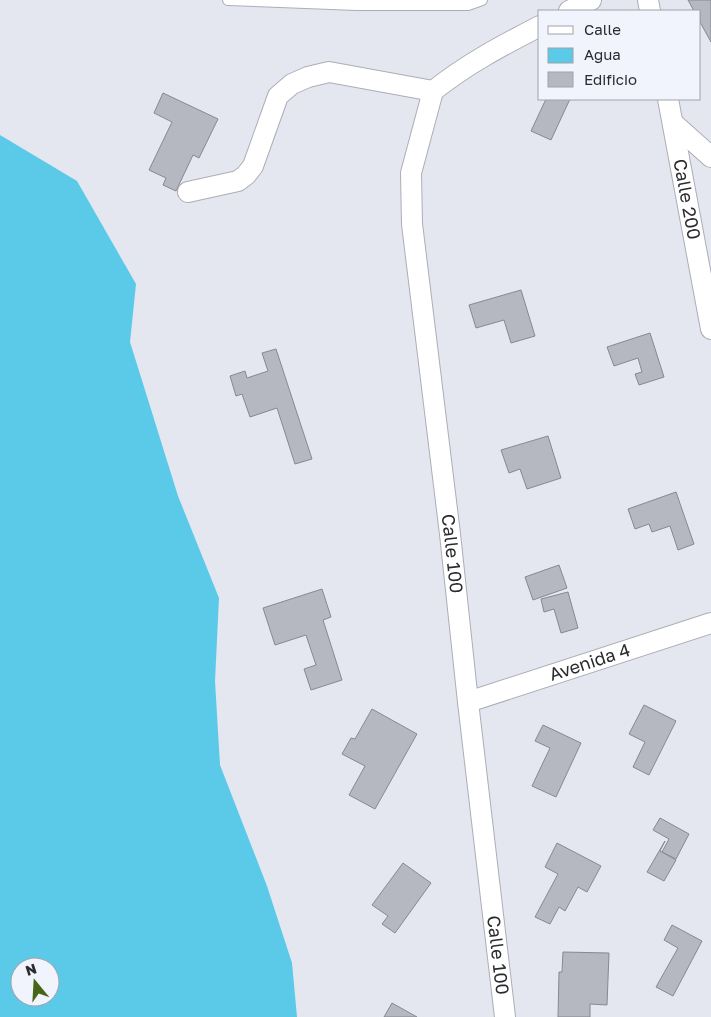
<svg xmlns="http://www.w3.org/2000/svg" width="711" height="1017" font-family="'Golos Text',sans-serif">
<rect width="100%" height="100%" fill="#e4e6f0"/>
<path fill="#5bc9e8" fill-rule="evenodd" d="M 0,135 L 77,181 L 136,284 L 130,342 L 178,496 L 219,598 L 215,681 L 220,765 L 267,886 L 292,963 L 297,1017 L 0,1017 ZM 20,967 L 50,967 L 50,997 L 20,997 Z"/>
<g fill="#b6b8c1" stroke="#878891">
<path d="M 688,0 L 711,0 L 711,42 L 700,22 L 700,11 L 694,11 Z"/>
<path d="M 163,93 L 218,119 L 199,158 L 193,155 L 176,191 L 163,185 L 166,178 L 149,170 L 172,122 L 154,113 Z"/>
<path d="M 546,99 L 570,99 L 551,140 L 531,131 Z"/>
<path d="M 521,290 L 535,336 L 511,343 L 504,320 L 476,328 L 469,305 Z"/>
<path d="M 650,333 L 664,377 L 639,385 L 635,374 L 642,372 L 638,358 L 614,366 L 607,347 Z"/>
<path d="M 276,349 L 312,459 L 295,464 L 277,408 L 250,417 L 242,394 L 236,396 L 230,376 L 245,371 L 247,378 L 268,371 L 262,353 Z"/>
<path d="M 548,436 L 561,478 L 527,489 L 520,469 L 509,473 L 501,450 Z"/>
<path d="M 676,492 L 694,544 L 678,550 L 670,526 L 652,532 L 649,524 L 635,529 L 628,509 Z"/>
<path d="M 559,565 L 567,588 L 533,600 L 525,577 Z"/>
<path d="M 322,589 L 331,617 L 323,620 L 342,680 L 311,690 L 304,669 L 316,665 L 306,635 L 275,645 L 263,608 Z"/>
<path d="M 568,592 L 578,628 L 561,633 L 554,609 L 544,612 L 541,599 Z"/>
<path d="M 644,705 L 676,721 L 649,775 L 633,767 L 645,742 L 629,734 Z"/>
<path d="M 372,709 L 417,734 L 375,809 L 349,795 L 365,766 L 342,754 L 351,738 L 355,739 Z"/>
<path d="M 543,725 L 581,743 L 556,797 L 532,786 L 550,748 L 535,741 Z"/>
<path d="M 660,818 L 689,834 L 676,859 L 662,852 L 669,839 L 653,830 Z"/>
<path d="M 665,841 L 660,851 L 676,860 L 664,881 L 647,872 Z"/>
<path d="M 557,843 L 601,866 L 587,892 L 578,887 L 565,911 L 559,907 L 550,924 L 535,917 L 558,874 L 545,867 Z"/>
<path d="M 403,863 L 431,883 L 395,933 L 382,924 L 388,916 L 372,905 Z"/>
<path d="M 672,925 L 702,941 L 673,996 L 656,987 L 678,948 L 664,940 Z"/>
<path d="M 563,952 L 609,953 L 607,1005 L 590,1004 L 590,1017 L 558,1017 L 559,972 L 562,972 Z"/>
<path d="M 392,1003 L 417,1017 L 384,1017 Z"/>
</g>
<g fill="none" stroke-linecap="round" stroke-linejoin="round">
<g stroke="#acaeb7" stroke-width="12">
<path id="lane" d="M 228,0 L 357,5 L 468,5 L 482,0"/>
</g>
<g stroke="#acaeb7" stroke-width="22">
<g id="street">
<path d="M 648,0 L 650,11"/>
<path d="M 569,11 L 591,0"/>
<path id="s1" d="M 433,91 L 411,173 L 412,224 L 450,534 L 468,702 L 505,1017"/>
<path d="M 433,91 C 467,64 501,46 540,26"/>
<path id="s2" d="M 668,99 L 711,329"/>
<path d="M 674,124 L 711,157"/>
<path d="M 188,192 L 238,181 L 246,175 L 253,166 L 278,96 L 292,84 L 308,77 L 329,72 L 433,91"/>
<path id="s3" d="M 468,702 L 711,623"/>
</g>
</g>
<use href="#lane" stroke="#fff" stroke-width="10"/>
<use href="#street" stroke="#fff" stroke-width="20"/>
</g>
<g text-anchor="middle" stroke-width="4" stroke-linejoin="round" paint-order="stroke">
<g font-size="18" fill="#2a2b2e" stroke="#f1f3fd">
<text dy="6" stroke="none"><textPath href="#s2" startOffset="102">Calle 200</textPath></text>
<text dy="6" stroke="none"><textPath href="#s1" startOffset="468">Calle 100</textPath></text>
<text dy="6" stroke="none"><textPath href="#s3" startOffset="128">Avenida 4</textPath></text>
<text dy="6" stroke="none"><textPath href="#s1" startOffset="872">Calle 100</textPath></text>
</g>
</g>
<rect x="538" y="10" width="162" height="90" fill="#f1f3fd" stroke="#a1a3aa"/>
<rect x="548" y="26" width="25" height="8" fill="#ffffff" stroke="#a1a3aa"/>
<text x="584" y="35" font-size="15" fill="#2a2b2e">Calle</text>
<rect x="548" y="48" width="25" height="15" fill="#5bc9e8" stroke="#a1a3aa"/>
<text x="584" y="60" font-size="15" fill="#2a2b2e">Agua</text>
<rect x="548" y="72" width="25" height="15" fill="#b6b8c1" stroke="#a1a3aa"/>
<text x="584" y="85" font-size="15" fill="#2a2b2e">Edificio</text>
<g transform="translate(35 982) rotate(342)"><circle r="24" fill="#f1f3fd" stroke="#a1a3aa"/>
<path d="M0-4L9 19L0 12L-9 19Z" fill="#486417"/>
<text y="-8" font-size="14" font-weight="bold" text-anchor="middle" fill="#2a2b2e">N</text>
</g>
</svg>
